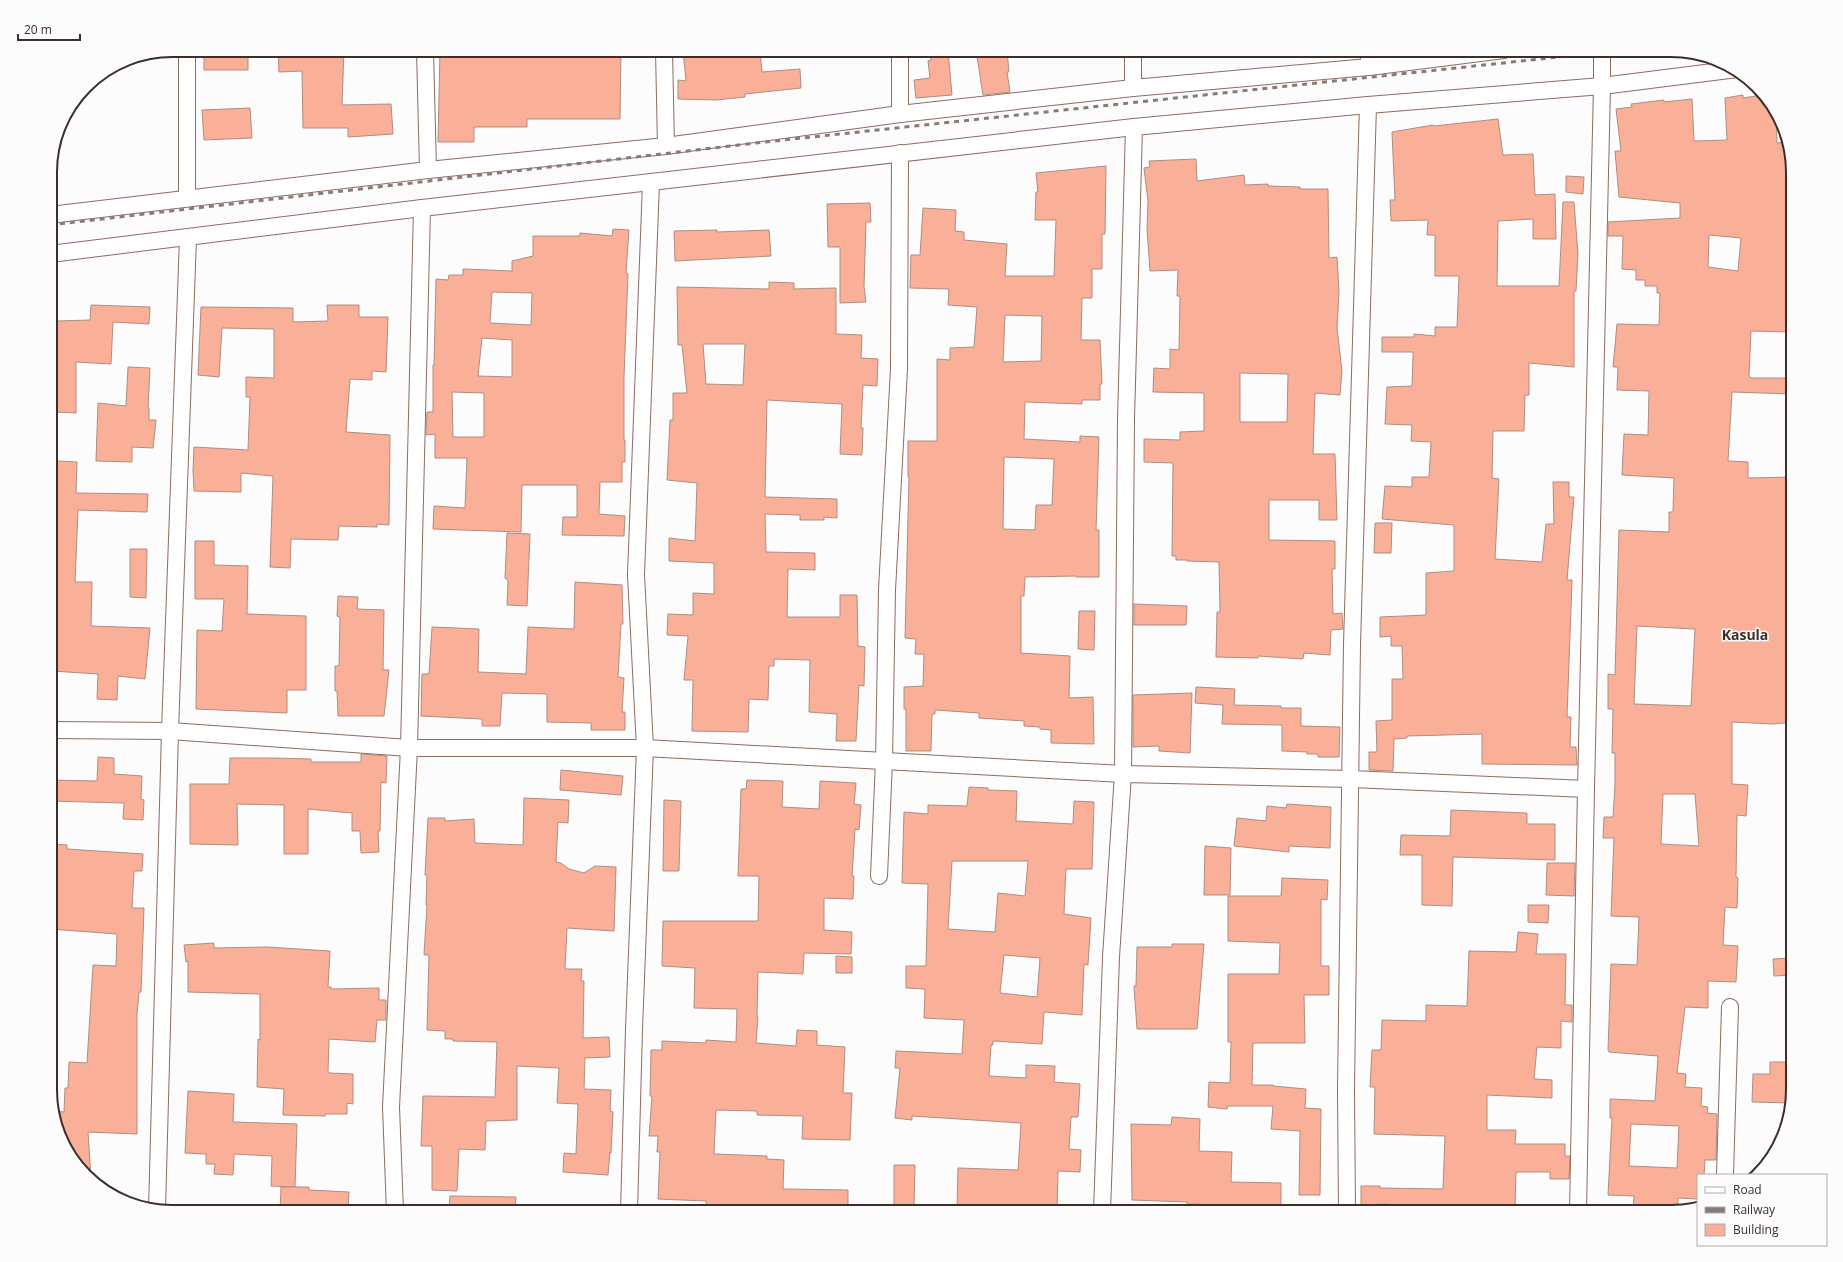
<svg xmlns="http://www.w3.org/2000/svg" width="1843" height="1262" font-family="'Open Sans',sans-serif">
<rect width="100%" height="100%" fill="#fcfcfc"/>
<g fill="#fab098" stroke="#b18c80" fill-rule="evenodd">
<rect x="204" y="50" width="44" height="20"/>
<path d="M 278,50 L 344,50 L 342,105 L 391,104 L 393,134 L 348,137 L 348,128 L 303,128 L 302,71 L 279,72 Z"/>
<path d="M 487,50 L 621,51 L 620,119 L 527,119 L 527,127 L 474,127 L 474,142 L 438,142 L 440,51 L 487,52 Z"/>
<path d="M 683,50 L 760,50 L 762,72 L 800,69 L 801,88 L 745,94 L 745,97 L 716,100 L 678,99 L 678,80 L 686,81 Z"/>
<path d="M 930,50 L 948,50 L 952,95 L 916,98 L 914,80 L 930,78 L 928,61 L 931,60 Z"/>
<path d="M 976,50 L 1007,50 L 1009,72 L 1007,72 L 1010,92 L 983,95 Z"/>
<path d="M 1743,95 L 1743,98 L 1762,95 L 1776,110 L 1777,143 L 1785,142 L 1793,172 L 1793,312 L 1789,312 L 1789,332 L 1751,331 L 1749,376 L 1751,378 L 1793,378 L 1793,394 L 1732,392 L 1728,461 L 1748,462 L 1748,478 L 1793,477 L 1791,694 L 1793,694 L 1793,722 L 1773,724 L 1732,722 L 1732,784 L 1748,785 L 1746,816 L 1737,815 L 1736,877 L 1738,878 L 1737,908 L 1725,907 L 1723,945 L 1738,946 L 1736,982 L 1708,981 L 1708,1008 L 1685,1007 L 1677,1073 L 1686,1074 L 1685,1087 L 1702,1088 L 1701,1106 L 1708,1107 L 1707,1113 L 1717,1114 L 1716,1160 L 1705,1160 L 1704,1175 L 1698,1175 L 1698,1199 L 1678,1198 L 1678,1210 L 1671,1212 L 1633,1212 L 1634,1196 L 1608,1195 L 1612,1118 L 1610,1118 L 1610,1099 L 1655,1101 L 1658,1056 L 1609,1052 L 1608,1050 L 1611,964 L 1637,965 L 1639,917 L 1611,916 L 1614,838 L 1603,838 L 1604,817 L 1613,817 L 1615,785 L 1615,753 L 1612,753 L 1613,709 L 1608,709 L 1608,674 L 1615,675 L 1619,530 L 1669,532 L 1669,512 L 1673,512 L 1674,478 L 1622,475 L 1624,434 L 1648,435 L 1649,391 L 1617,390 L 1618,367 L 1613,367 L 1617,324 L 1659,325 L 1660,293 L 1657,293 L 1657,286 L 1645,286 L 1645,280 L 1636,280 L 1636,270 L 1622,269 L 1623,236 L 1608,236 L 1608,222 L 1680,218 L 1680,203 L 1619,197 L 1615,151 L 1621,151 L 1616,109 L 1632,107 L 1631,104 L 1664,100 L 1664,102 L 1692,99 L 1694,141 L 1727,140 L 1725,98 ZM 1709,235 L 1741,238 L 1738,271 L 1708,267 ZM 1637,626 L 1695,629 L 1691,706 L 1634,704 ZM 1663,794 L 1695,794 L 1699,846 L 1661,844 ZM 1631,1124 L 1679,1126 L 1677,1168 L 1629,1166 Z"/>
<path d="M 250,108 L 252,138 L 204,140 L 202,110 Z"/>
<path d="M 1498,119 L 1503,155 L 1533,154 L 1535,195 L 1555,194 L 1556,239 L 1533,239 L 1533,219 L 1498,221 L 1497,286 L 1559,286 L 1563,202 L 1574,202 L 1578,254 L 1576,291 L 1574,291 L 1574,367 L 1529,363 L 1529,395 L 1525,395 L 1524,431 L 1493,431 L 1492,478 L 1499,479 L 1495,559 L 1542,562 L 1546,524 L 1554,524 L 1553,482 L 1569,482 L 1569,497 L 1574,497 L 1567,580 L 1572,580 L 1567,717 L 1571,717 L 1570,747 L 1576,747 L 1577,765 L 1482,764 L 1482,734 L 1407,736 L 1407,738 L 1394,739 L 1393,771 L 1369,770 L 1369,752 L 1377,752 L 1376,721 L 1392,720 L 1392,679 L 1403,679 L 1402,646 L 1391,646 L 1391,636 L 1380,637 L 1380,617 L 1426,615 L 1426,573 L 1454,571 L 1454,525 L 1382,519 L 1385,486 L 1412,487 L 1412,477 L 1429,477 L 1431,442 L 1411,441 L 1412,425 L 1385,424 L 1387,387 L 1412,386 L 1413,356 L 1413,352 L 1382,352 L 1382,337 L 1414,337 L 1414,334 L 1435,336 L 1435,327 L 1457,327 L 1459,276 L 1435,276 L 1435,235 L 1427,235 L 1428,220 L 1391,221 L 1390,200 L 1395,200 L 1392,132 L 1433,125 L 1434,126 Z"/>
<path d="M 1196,159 L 1197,181 L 1244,175 L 1245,185 L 1268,184 L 1268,186 L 1300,187 L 1300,189 L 1328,189 L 1329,258 L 1337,257 L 1339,291 L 1337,328 L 1342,371 L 1340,395 L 1315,393 L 1313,454 L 1335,454 L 1337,520 L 1319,520 L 1319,500 L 1269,500 L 1269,540 L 1335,541 L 1335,569 L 1332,569 L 1333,614 L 1342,613 L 1343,629 L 1331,630 L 1330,655 L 1304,653 L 1303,659 L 1258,656 L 1258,658 L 1216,657 L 1217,612 L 1220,612 L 1219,562 L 1187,561 L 1187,560 L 1176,560 L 1176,556 L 1172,556 L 1173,463 L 1144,462 L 1144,439 L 1180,440 L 1180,432 L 1204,431 L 1204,393 L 1153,392 L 1154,368 L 1170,369 L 1170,349 L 1179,350 L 1180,296 L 1177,296 L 1178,270 L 1150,271 L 1147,229 L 1148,201 L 1144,168 L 1150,167 L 1149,161 ZM 1240,373 L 1288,374 L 1287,422 L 1240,422 Z"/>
<path d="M 1106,166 L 1105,234 L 1102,234 L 1102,269 L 1092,269 L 1092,298 L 1082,298 L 1081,340 L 1100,340 L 1102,384 L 1100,384 L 1100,400 L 1082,400 L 1082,404 L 1025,402 L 1024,439 L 1080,442 L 1080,436 L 1099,437 L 1096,530 L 1099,530 L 1099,577 L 1076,577 L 1076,576 L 1025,577 L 1024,596 L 1021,596 L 1021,653 L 1070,656 L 1069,698 L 1093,697 L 1094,744 L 1051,743 L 1051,730 L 1040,729 L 1040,727 L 1024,726 L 1024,721 L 979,718 L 979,713 L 935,710 L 935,714 L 932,714 L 931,751 L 906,751 L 906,709 L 904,709 L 904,687 L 923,686 L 924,654 L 915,654 L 916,639 L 905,638 L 909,477 L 908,477 L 908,441 L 937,441 L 937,359 L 950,360 L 950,348 L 974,347 L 977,307 L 948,305 L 949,289 L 910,288 L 911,255 L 920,255 L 923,208 L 956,210 L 955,231 L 964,232 L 964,240 L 1007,244 L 1005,276 L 1054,276 L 1056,220 L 1035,220 L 1036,192 L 1038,192 L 1036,173 ZM 1005,315 L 1042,316 L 1041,361 L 1003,362 ZM 1004,457 L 1054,459 L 1052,505 L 1036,505 L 1035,530 L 1003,529 Z"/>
<path d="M 1566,176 L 1584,177 L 1583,194 L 1566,192 Z"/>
<path d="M 870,203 L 871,222 L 866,222 L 864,287 L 866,302 L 840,303 L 840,247 L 828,247 L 827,204 Z"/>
<path d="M 613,229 L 629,230 L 626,273 L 628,274 L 624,376 L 624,440 L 625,440 L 625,462 L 622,462 L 622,482 L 600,482 L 599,514 L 625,516 L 624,536 L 562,535 L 563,517 L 577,517 L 577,485 L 522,485 L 521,532 L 433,529 L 434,506 L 465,508 L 467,458 L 435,458 L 435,434 L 426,435 L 427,412 L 433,412 L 433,365 L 434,365 L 436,279 L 448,280 L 449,275 L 463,275 L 463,269 L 512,271 L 512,261 L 533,256 L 533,236 L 580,236 L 580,233 L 612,236 ZM 492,292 L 532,293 L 531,325 L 490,323 ZM 482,338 L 512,340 L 512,377 L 478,376 ZM 452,392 L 484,393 L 484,437 L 453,437 Z"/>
<path d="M 717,230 L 717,232 L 769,230 L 771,256 L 675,261 L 674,231 Z"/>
<path d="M 769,282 L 794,283 L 794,289 L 836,288 L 836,334 L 862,335 L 861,358 L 878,359 L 877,386 L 863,385 L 861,428 L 863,428 L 862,455 L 840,454 L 842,404 L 767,400 L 765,497 L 837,499 L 837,518 L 824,517 L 824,520 L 800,520 L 800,515 L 765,514 L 766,552 L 815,553 L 815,570 L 788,569 L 787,617 L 840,617 L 840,595 L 857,595 L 858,646 L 865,647 L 864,686 L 859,685 L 856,741 L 836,741 L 837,714 L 809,712 L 810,660 L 774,659 L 774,666 L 769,666 L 768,700 L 749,699 L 748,732 L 692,731 L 693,680 L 684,680 L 688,636 L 667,635 L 668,614 L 693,615 L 693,593 L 714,594 L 714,563 L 669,561 L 669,538 L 695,541 L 697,483 L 667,480 L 670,420 L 673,420 L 673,393 L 687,393 L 682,345 L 678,345 L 677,287 L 769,289 ZM 703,344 L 745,344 L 743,385 L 706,384 Z"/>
<path d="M 91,305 L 150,307 L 149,324 L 113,322 L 111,364 L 76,362 L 76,413 L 57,412 L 57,321 L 90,320 Z"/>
<path d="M 327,305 L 359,305 L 359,317 L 388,317 L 386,372 L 372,371 L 372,380 L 350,379 L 346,432 L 390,435 L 389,525 L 377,524 L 377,527 L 339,526 L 338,540 L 291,539 L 290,568 L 270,567 L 273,476 L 241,473 L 241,492 L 194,491 L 193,471 L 194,447 L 248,450 L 250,397 L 246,397 L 246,377 L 274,378 L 274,329 L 222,328 L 219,377 L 198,375 L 201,307 L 293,308 L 293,322 L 328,321 Z"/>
<path d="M 128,367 L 150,368 L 148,408 L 149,408 L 149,420 L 156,420 L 153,448 L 132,447 L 132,462 L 96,461 L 98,403 L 126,406 Z"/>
<path d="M 57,461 L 77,462 L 76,493 L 148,494 L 147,512 L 78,510 L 75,582 L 92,582 L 91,626 L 150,628 L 145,679 L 118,676 L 117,700 L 97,699 L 98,674 L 52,671 Z"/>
<path d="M 1375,523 L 1392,523 L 1391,553 L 1374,553 Z"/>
<path d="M 507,533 L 530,534 L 527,606 L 507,605 L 508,580 L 505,578 Z"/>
<path d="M 195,541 L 214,541 L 214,565 L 248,566 L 247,614 L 306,616 L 306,690 L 287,690 L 287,713 L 196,709 L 197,630 L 222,631 L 224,599 L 195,599 Z"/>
<path d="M 130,549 L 147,549 L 146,598 L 130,597 Z"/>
<path d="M 575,582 L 622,585 L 623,624 L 621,624 L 618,677 L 624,678 L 622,712 L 625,712 L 625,730 L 591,730 L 591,723 L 547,722 L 547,694 L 502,693 L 500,726 L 482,726 L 482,719 L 421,716 L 422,674 L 429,674 L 432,627 L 479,629 L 478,672 L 526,674 L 528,627 L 574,629 Z"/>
<path d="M 338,596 L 358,597 L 357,609 L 384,610 L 383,670 L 389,670 L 384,716 L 338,716 L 337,691 L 335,691 L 335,666 L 339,666 L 340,617 L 337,616 Z"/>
<path d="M 1134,604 L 1187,606 L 1186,625 L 1134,625 Z"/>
<path d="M 1079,611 L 1095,611 L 1094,650 L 1078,649 Z"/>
<path d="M 1196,687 L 1235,689 L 1234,705 L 1281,706 L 1281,708 L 1301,708 L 1301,726 L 1340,727 L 1339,757 L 1318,757 L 1318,754 L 1307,754 L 1307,752 L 1282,751 L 1282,725 L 1222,724 L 1223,705 L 1195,703 Z"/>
<path d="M 1192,693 L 1190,753 L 1159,751 L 1159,746 L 1133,747 L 1133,695 Z"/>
<path d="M 361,754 L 387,756 L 386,783 L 381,782 L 380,831 L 378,831 L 379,852 L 361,853 L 360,831 L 352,831 L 352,813 L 308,809 L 308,854 L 284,854 L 284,805 L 237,804 L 238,845 L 190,844 L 190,784 L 229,784 L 230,758 L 272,758 L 311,759 L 311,762 L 361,762 Z"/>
<path d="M 98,757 L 114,758 L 114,774 L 142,776 L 141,799 L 144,800 L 143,820 L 123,819 L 124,803 L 50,801 L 50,780 L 97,781 Z"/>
<path d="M 561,770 L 623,776 L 621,795 L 560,790 Z"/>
<path d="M 747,780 L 783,781 L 782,807 L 819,809 L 820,781 L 856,783 L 854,804 L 861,805 L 859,830 L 855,829 L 852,876 L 854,876 L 853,899 L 824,898 L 824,930 L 852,932 L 851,954 L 804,953 L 803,974 L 758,972 L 757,1017 L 758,1017 L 756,1043 L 796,1046 L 797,1030 L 817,1031 L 817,1045 L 845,1047 L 843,1093 L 852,1093 L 850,1140 L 802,1139 L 803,1116 L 757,1115 L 757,1111 L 716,1110 L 714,1154 L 767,1156 L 767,1159 L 784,1160 L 783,1189 L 848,1190 L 848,1212 L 784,1212 L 784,1210 L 752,1208 L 752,1212 L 706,1212 L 706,1201 L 658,1199 L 660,1152 L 657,1152 L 658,1136 L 649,1136 L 652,1096 L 650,1096 L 651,1050 L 662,1050 L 662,1041 L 706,1043 L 706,1040 L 736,1042 L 737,1009 L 694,1008 L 695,968 L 662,966 L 663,921 L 758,921 L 759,876 L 738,876 L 741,789 L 746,789 Z"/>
<path d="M 969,787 L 988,788 L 988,790 L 1017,791 L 1016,821 L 1073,824 L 1074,801 L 1094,802 L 1092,869 L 1066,869 L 1065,888 L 1064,914 L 1091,918 L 1088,965 L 1084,964 L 1082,1015 L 1044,1012 L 1042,1044 L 993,1041 L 993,1045 L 991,1045 L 989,1076 L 1026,1078 L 1026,1065 L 1055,1066 L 1054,1082 L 1080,1084 L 1078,1117 L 1071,1117 L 1069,1149 L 1081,1150 L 1080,1172 L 1058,1171 L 1057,1212 L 988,1212 L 957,1209 L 958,1168 L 1018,1170 L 1021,1123 L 912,1116 L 912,1120 L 895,1118 L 900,1068 L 895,1068 L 896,1051 L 962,1054 L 964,1020 L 924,1018 L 925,989 L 906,988 L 906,966 L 926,966 L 928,884 L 902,883 L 904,812 L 928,814 L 928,805 L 967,806 ZM 952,861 L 1028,861 L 1025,896 L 998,893 L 995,932 L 948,929 ZM 1004,955 L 1040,958 L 1037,997 L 1000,993 Z"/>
<path d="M 524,798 L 569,800 L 568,823 L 558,822 L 556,862 L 561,863 L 569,869 L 584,873 L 595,866 L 616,867 L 614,931 L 567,928 L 565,969 L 582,969 L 581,981 L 584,981 L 583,1038 L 609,1037 L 610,1057 L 585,1058 L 584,1089 L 611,1090 L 610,1111 L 613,1112 L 611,1153 L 610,1152 L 608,1175 L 563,1172 L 564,1153 L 576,1154 L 578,1104 L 557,1103 L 559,1068 L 517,1066 L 517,1120 L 486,1121 L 485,1150 L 459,1149 L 457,1191 L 432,1190 L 432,1146 L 421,1146 L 423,1096 L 495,1097 L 497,1042 L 453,1041 L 453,1039 L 445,1039 L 445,1031 L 427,1030 L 429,955 L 424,955 L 427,905 L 426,905 L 427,875 L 425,875 L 428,818 L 445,818 L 445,821 L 474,819 L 475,843 L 523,845 Z"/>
<path d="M 664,800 L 681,801 L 679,871 L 663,871 Z"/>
<path d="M 1287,804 L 1331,807 L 1330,848 L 1289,846 L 1289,852 L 1234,846 L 1237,818 L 1266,821 L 1267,806 L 1286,808 Z"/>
<path d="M 1451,810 L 1527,813 L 1527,824 L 1555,824 L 1555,860 L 1453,857 L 1452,906 L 1422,905 L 1422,855 L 1400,855 L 1401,835 L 1450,836 Z"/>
<path d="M 50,844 L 67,845 L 67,849 L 143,854 L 142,871 L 134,871 L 132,908 L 144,908 L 141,992 L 139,992 L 137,1014 L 137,1134 L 88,1132 L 91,1178 L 66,1151 L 54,1111 L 64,1112 L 65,1088 L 68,1088 L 69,1062 L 87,1063 L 93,965 L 116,966 L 117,934 L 50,929 Z"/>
<path d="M 1205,846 L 1231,848 L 1230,895 L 1204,895 Z"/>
<path d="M 1547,863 L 1575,863 L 1574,896 L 1546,895 Z"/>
<path d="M 1282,878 L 1328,880 L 1327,900 L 1321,899 L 1321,966 L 1329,966 L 1329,995 L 1304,995 L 1305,1043 L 1253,1043 L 1252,1085 L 1273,1085 L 1273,1086 L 1306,1089 L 1305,1108 L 1321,1109 L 1320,1195 L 1299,1195 L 1300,1131 L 1271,1129 L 1273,1106 L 1228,1106 L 1227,1109 L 1208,1107 L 1209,1082 L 1230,1083 L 1231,1042 L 1228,1042 L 1228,974 L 1279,974 L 1280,943 L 1228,941 L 1228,896 L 1281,896 Z"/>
<path d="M 1528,905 L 1549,905 L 1548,923 L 1528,922 Z"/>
<path d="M 1518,932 L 1538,934 L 1536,954 L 1566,954 L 1565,1005 L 1572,1005 L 1572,1022 L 1561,1021 L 1561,1048 L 1537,1047 L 1534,1079 L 1552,1080 L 1552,1098 L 1487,1095 L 1487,1130 L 1516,1130 L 1515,1144 L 1565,1144 L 1565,1156 L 1570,1156 L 1569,1179 L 1550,1179 L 1550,1172 L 1516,1172 L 1515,1208 L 1489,1207 L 1488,1212 L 1388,1212 L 1388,1204 L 1361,1205 L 1361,1186 L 1380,1186 L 1380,1188 L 1443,1189 L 1445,1136 L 1374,1134 L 1375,1087 L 1370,1087 L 1372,1050 L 1381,1050 L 1382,1020 L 1426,1021 L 1426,1005 L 1467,1006 L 1469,951 L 1516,952 Z"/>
<path d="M 214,943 L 214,948 L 267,947 L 330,951 L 328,987 L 331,987 L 331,989 L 379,988 L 379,1000 L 386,1000 L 386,1020 L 377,1020 L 375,1042 L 329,1039 L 328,1072 L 330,1073 L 353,1074 L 353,1104 L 347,1103 L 347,1114 L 325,1114 L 325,1116 L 283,1115 L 284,1089 L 257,1087 L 258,1039 L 260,1040 L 260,994 L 188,992 L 188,961 L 186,962 L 184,945 Z"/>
<path d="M 1172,944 L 1204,944 L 1197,1029 L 1137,1029 L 1134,986 L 1136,986 L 1137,947 L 1172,947 Z"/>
<path d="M 836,956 L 852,957 L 852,973 L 836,973 Z"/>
<path d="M 1793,958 L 1793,975 L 1774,976 L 1773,959 Z"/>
<path d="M 1770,1062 L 1793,1062 L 1793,1090 L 1791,1103 L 1752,1102 L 1753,1074 L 1770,1074 Z"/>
<path d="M 188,1091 L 234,1094 L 233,1122 L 297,1124 L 295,1187 L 271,1186 L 272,1156 L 234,1154 L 233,1175 L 214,1174 L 215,1164 L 206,1164 L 206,1154 L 185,1153 Z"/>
<path d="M 1172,1117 L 1200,1119 L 1199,1151 L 1232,1152 L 1231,1182 L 1281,1183 L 1281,1212 L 1229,1212 L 1230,1205 L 1187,1204 L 1187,1202 L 1132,1200 L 1131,1124 L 1171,1125 Z"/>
<path d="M 894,1165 L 915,1165 L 914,1207 L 894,1206 Z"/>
<path d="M 281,1187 L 309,1187 L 309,1190 L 349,1192 L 348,1212 L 280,1212 Z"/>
<path d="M 450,1196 L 516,1197 L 515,1212 L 449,1212 Z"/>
</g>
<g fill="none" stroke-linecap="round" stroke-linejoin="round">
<g stroke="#8f6b60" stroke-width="18">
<g id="street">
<path d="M 187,50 L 187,198"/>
<path d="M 425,50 L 428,170"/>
<path d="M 664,50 L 666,146"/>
<path d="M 900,50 L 900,114"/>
<path d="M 1369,50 L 1369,67"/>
<path d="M 1133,88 L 1133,50"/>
<path d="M 50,215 L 428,170 L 666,146 L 900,114 L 1133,88 L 1369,67 L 1504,50"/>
<path d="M 50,254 L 422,208 L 1134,127 L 1368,105 L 1602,86 L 1737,69"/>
<path d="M 50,730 L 170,731 L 409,748 L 645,748 L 1123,774 L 1351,779 L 1586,789"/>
<path d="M 879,876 L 884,761 L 887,590 L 899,369 L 900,153"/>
<path d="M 1725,1175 L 1730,1007"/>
<path d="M 157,1210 L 170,731 L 188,238"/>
<path d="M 395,1212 L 391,1107 L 409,748 L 422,208"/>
<path d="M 629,1212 L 634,1029 L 645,748 L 636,575 L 651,183"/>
<path d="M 1102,1212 L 1111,957 L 1123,774 L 1126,420 L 1134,127"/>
<path d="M 1347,1212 L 1346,1090 L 1352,644 L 1368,105"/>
<path d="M 1578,1212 L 1586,789 L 1602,86 L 1602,50"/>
</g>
</g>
<use href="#street" stroke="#fff" stroke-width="16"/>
<path stroke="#857b78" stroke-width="3" stroke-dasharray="5 5" stroke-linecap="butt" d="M 50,225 L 756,143 L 1624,50"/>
</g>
<g text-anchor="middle" stroke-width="3" stroke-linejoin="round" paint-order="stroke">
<g font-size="14" font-weight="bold" fill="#3e2e29" stroke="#fcfcfc">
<text x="1745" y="640">Kasula</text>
</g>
</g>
<path d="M0 0H1843V1262H0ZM172 57H1671A115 115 0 0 1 1786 172V1090A115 115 0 0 1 1671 1205H172A115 115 0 0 1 57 1090V172A115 115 0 0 1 172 57Z" fill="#fcfcfc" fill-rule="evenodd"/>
<path fill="none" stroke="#3e2e29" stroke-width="2" d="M172 57H1671A115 115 0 0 1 1786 172V1090A115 115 0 0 1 1671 1205H172A115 115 0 0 1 57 1090V172A115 115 0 0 1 172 57Z"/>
<rect x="1697" y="1174" width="130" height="72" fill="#fcfcfc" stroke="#b0aaa8"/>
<rect x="1705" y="1187" width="20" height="6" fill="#ffffff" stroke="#b0aaa8"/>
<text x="1733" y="1194" font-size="12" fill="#3e2e29">Road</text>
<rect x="1705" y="1207" width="20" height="6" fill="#857b78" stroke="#b0aaa8"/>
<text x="1733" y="1214" font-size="12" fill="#3e2e29">Railway</text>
<rect x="1705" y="1224" width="20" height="12" fill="#fab098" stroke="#b0aaa8"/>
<text x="1733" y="1234" font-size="12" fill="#3e2e29">Building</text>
<path d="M18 34v6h62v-6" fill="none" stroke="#3e2e29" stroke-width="2"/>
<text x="24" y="34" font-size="12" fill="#3e2e29" stroke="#fcfcfc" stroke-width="3" paint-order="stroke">20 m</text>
</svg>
